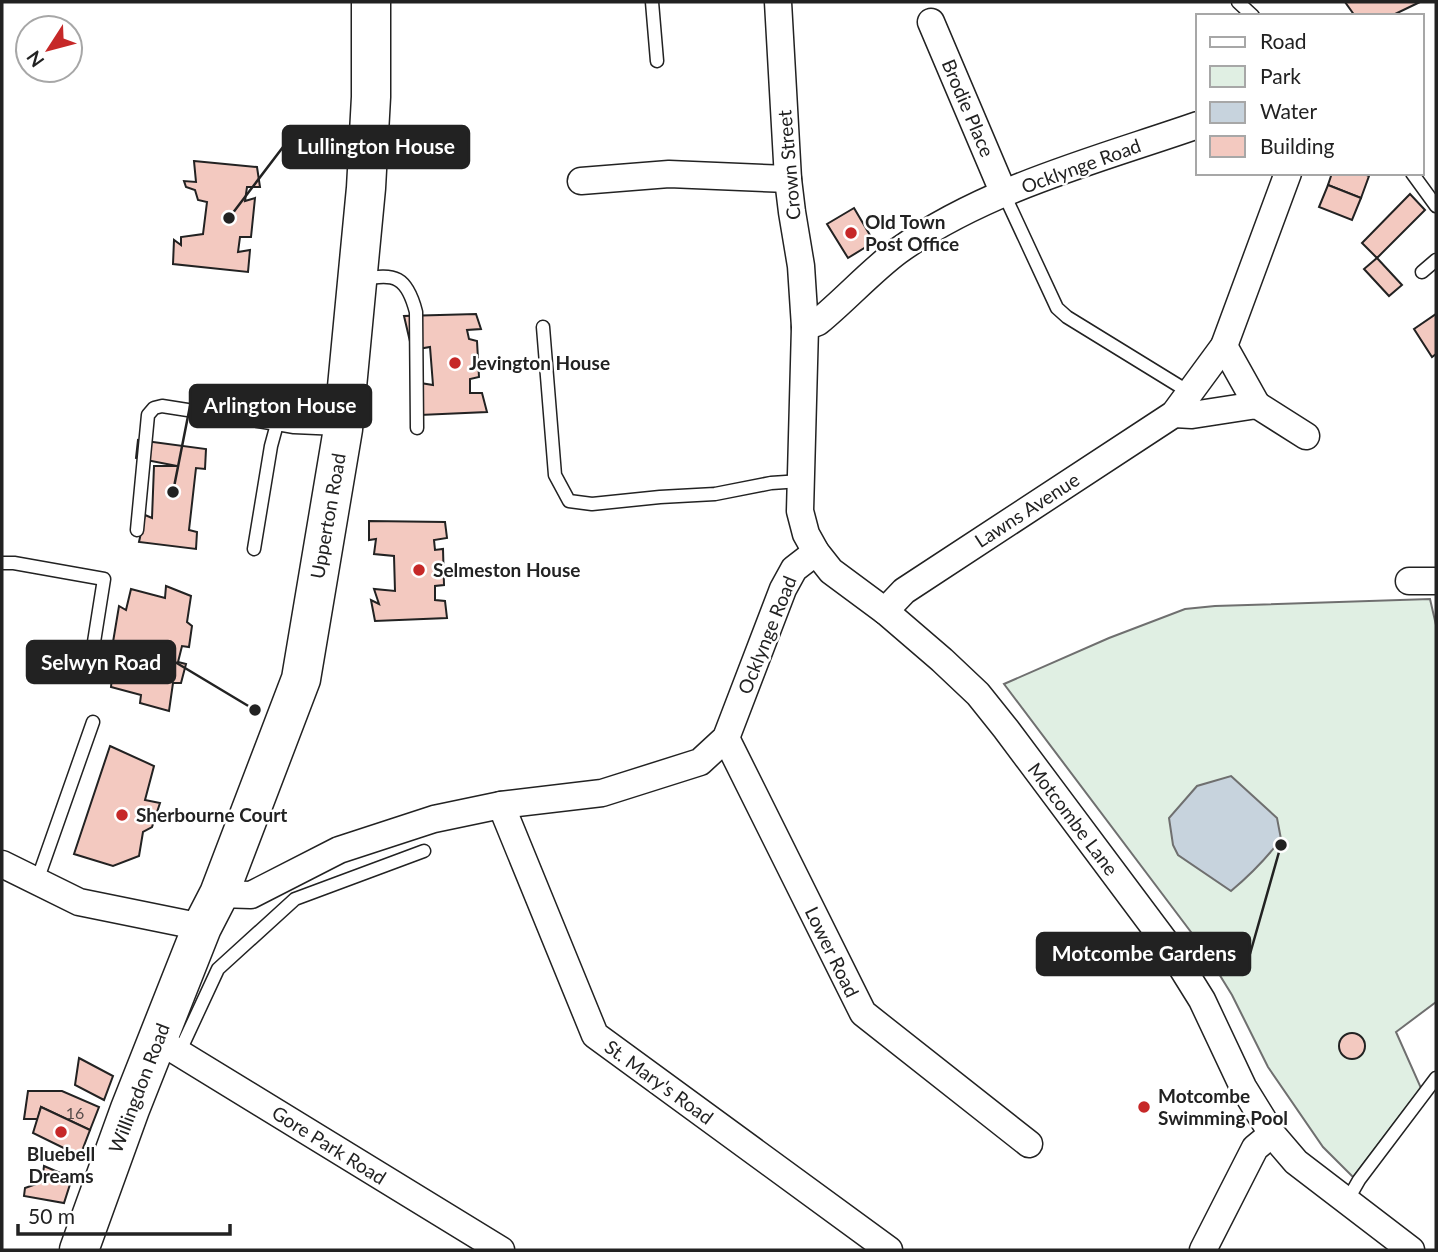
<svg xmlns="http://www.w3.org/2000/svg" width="1438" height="1252" font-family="Lato,sans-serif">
<rect width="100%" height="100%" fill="#fff"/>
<path fill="#e0efe3" stroke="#6f6f6f" stroke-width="2" d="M 1430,599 L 1436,625 L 1436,1002 L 1396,1032 L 1421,1088 L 1353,1177 L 1323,1147 L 1268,1067 L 1232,995 L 1203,948 L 1004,684 L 1109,638 L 1185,609 L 1215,606 Z"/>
<path fill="#c7d3dd" stroke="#6f6f6f" stroke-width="2" d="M 1231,776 L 1277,818 L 1281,839 C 1266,859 1250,875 1231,891 L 1178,855 L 1173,845 L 1169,818 L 1197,786 Z"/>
<g fill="#f3c9c0" stroke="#222" stroke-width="2">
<path d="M 1345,2 L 1420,2 L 1391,16 L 1355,16 Z"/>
<path d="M 194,161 L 257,167 L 260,187 L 247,187 L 245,201 L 255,198 L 251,237 L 240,237 L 238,252 L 250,250 L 248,272 L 173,264 L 174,240 L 181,245 L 181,237 L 203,234 L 207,202 L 198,200 L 195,190 L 186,187 L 184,181 L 196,182 Z"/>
<path d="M 1332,173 L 1362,173 L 1369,176 L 1361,198 L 1328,185 Z"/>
<path d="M 1328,185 L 1361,198 L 1352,220 L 1319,207 Z"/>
<path d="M 1410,194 L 1425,210 L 1377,258 L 1362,243 Z"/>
<path d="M 854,208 L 874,242 L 848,258 L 827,224 Z"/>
<path d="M 1377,258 L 1402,285 L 1389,296 L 1364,269 Z"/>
<path d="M 476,314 L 481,329 L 467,330 L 469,339 L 477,341 L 479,377 L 470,379 L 470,393 L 482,393 L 487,412 L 420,415 L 414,382 L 433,385 L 430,347 L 412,350 L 404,316 Z"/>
<path d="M 1436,314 L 1436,354 L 1432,357 L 1414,329 Z"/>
<path d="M 138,440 L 206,449 L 205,469 L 196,468 L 189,530 L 197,532 L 196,549 L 139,542 L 145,515 L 152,518 L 154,466 L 177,466 L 136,458 Z"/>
<path d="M 369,521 L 445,522 L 447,538 L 434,540 L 435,550 L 443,549 L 444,585 L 435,586 L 435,600 L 445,601 L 447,618 L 375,621 L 371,600 L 379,604 L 374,589 L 395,591 L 394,556 L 374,554 L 376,539 L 369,540 Z"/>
<path d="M 166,586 L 191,596 L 187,622 L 192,626 L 189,647 L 182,646 L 178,662 L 186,664 L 181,683 L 173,683 L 169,711 L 140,703 L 141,695 L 111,687 L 113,668 L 109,666 L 119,606 L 126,610 L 131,589 L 165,598 Z"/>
<path d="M 110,746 L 154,766 L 145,800 L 160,803 L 152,827 L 143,832 L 139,856 L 113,866 L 74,854 Z"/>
<circle cx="1352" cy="1046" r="13"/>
<path d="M 79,1058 L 113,1076 L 104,1100 L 75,1085 Z"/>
<path d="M 28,1091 L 62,1091 L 99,1107 L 90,1130 L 41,1107 L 38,1119 L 24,1119 Z"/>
<path d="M 41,1107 L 90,1130 L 80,1156 L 33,1133 Z"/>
<path d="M 44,1166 L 72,1178 L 64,1203 L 24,1196 L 25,1188 L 42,1182 Z"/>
</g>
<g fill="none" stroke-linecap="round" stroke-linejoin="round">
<g stroke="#222" stroke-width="15">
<g id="service">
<path d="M 652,2 L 657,61"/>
<path d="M 1238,2 L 1253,16"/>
<path d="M 1412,173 L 1436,206"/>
<path d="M 1004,194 L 1057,308 L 1067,317 L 1189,392"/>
<path d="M 1422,272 L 1436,260"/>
<path d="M 361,280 C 395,272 407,277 416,312 L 417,428"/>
<path d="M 543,327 L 555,475 L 569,501 L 592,504 L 660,497 L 715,494 L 771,483 L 801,481"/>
<path d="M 137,530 L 148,415 L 154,408 L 162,406 L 277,424"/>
<path d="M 254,549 L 271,446 L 277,424 L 294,427 L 339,429"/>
<path d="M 2,563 L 14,563 L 104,579 L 94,642"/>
<path d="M 37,881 L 93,722"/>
<path d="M 179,1053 L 218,969 L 295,899 L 424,851"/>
<path d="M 1347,1201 L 1359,1180 L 1436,1078"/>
</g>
</g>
<g stroke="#222" stroke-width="29">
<g id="minor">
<path d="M 778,2 L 788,179 L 792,212 L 801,266 L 805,327 L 800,511 L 806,534 L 816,552 L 831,571 L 885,611 L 942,660 L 978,694 L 1006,729 L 1169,947 L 1202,1000 L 1243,1087 L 1272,1134 L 1296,1162 L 1411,1250"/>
<path d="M 931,22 L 1004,194"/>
<path d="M 581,181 L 669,174 L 788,179"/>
<path d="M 805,327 L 818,322 C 845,300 871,271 898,251 C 987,188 1097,160 1198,125"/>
<path d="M 1224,346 L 1257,405"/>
<path d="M 1174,414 L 1192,415 L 1257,405 L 1306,436"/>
<path d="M 1409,581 L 1436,581"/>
<path d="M 885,611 L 904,591 L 1174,414 L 1224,346 L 1288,173"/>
<path d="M 726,738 L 863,1013 L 1029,1144"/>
<path d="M 501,805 L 595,1035 L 889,1250"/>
<path d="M 2,864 L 79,902 L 202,927"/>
<path d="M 219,894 L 251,895 L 339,850 L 434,819 L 501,805 L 602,793 L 700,762 L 726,738 L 783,589 L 794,569 L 816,552"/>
<path d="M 158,1040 L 501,1250"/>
<path d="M 1203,1250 L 1255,1148 L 1272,1134"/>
</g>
</g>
<g stroke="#222" stroke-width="41">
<path id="primary" d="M 79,1250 L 130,1109 L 202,927 L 219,894 L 301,679 L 343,429 L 366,188 L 371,97 L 371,2"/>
</g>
<use href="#service" stroke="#fff" stroke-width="12"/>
<use href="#minor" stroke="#fff" stroke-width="26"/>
<use href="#primary" stroke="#fff" stroke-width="38"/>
</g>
<g fill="#c62828" stroke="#fff" stroke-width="2.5">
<circle cx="851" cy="233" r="7"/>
<circle cx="455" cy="363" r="7"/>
<circle cx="419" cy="570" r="7"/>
<circle cx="122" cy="815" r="7"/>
<circle cx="1144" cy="1107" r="7"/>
<circle cx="61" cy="1132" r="7"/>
</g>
<g text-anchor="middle" stroke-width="5" stroke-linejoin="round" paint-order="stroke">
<g font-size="16" fill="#564c4a">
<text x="75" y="1119">16</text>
</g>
<g font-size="19" fill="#222" stroke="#fff">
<text transform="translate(968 108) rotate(67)" y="7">Brodie Place</text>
<text transform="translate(789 165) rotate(-95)" y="7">Crown Street</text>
<text transform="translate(1081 166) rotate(-20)" y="7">Ocklynge Road</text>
<text transform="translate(1027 510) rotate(-33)" y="7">Lawns Avenue</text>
<text transform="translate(328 516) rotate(-80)" y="7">Upperton Road</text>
<text transform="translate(767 635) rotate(-68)" y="7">Ocklynge Road</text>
<text transform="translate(1073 819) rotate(53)" y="7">Motcombe Lane</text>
<text transform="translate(832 952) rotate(64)" y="7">Lower Road</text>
<text transform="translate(659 1082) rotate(36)" y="7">St. Mary's Road</text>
<text transform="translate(139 1088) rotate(-69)" y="7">Willingdon Road</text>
<text transform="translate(329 1145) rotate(32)" y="7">Gore Park Road</text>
</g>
<g font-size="19" font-weight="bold" fill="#222" stroke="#fff" text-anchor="start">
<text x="865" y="229">Old Town<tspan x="865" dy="22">Post Office</tspan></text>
<text x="469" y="370">Jevington House</text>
<text x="433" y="577">Selmeston House</text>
<text x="136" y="822">Sherbourne Court</text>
<text x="1158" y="1103">Motcombe<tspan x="1158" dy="22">Swimming Pool</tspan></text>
<text x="61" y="1161" text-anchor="middle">Bluebell<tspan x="61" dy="22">Dreams</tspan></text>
</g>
</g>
<path fill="none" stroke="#222" stroke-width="2.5" d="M229 218L283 147M173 492L190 406M255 710L175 662M1281 845L1250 954"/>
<g fill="#222" stroke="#fff" stroke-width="2.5">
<circle cx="229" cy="218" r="7"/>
<circle cx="173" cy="492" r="7"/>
<circle cx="255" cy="710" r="7"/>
<circle cx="1281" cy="845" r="7"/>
</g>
<g fill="#222" stroke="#222" stroke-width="2.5">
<rect x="283" y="126" width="186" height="42" rx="7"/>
<rect x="190" y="385" width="181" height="42" rx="7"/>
<rect x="27" y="641" width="148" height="42" rx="7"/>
<rect x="1037" y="933" width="213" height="42" rx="7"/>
</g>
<g font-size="21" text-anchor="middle" font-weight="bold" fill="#fff">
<text x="376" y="154">Lullington House</text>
<text x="280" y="413">Arlington House</text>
<text x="101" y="670">Selwyn Road</text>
<text x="1144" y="961">Motcombe Gardens</text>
</g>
<rect width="1438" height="1252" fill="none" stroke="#222222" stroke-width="7"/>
<rect x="1196" y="14" width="228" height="161" fill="#ffffff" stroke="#a7a7a7" stroke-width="2"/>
<rect x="1210" y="37" width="35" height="10" fill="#ffffff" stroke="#a7a7a7" stroke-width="2"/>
<text x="1260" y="49" font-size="21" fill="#222222">Road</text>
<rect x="1210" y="66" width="35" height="21" fill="#e0efe3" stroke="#a7a7a7" stroke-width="2"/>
<text x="1260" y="84" font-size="21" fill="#222222">Park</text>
<rect x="1210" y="102" width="35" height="21" fill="#c7d3dd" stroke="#a7a7a7" stroke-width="2"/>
<text x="1260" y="119" font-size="21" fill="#222222">Water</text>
<rect x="1210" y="136" width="35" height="21" fill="#f3c9c0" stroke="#a7a7a7" stroke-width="2"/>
<text x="1260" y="154" font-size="21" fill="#222222">Building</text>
<g transform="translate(49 49) rotate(234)"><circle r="33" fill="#ffffff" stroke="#a7a7a7" stroke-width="2"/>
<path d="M0-5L12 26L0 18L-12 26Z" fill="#c62828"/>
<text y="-10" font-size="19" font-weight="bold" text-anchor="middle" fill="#222222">N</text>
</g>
<path d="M18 1224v10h212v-10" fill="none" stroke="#222222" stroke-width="3.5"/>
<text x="28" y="1224" font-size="21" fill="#222222" stroke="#ffffff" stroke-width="5" paint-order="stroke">50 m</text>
</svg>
